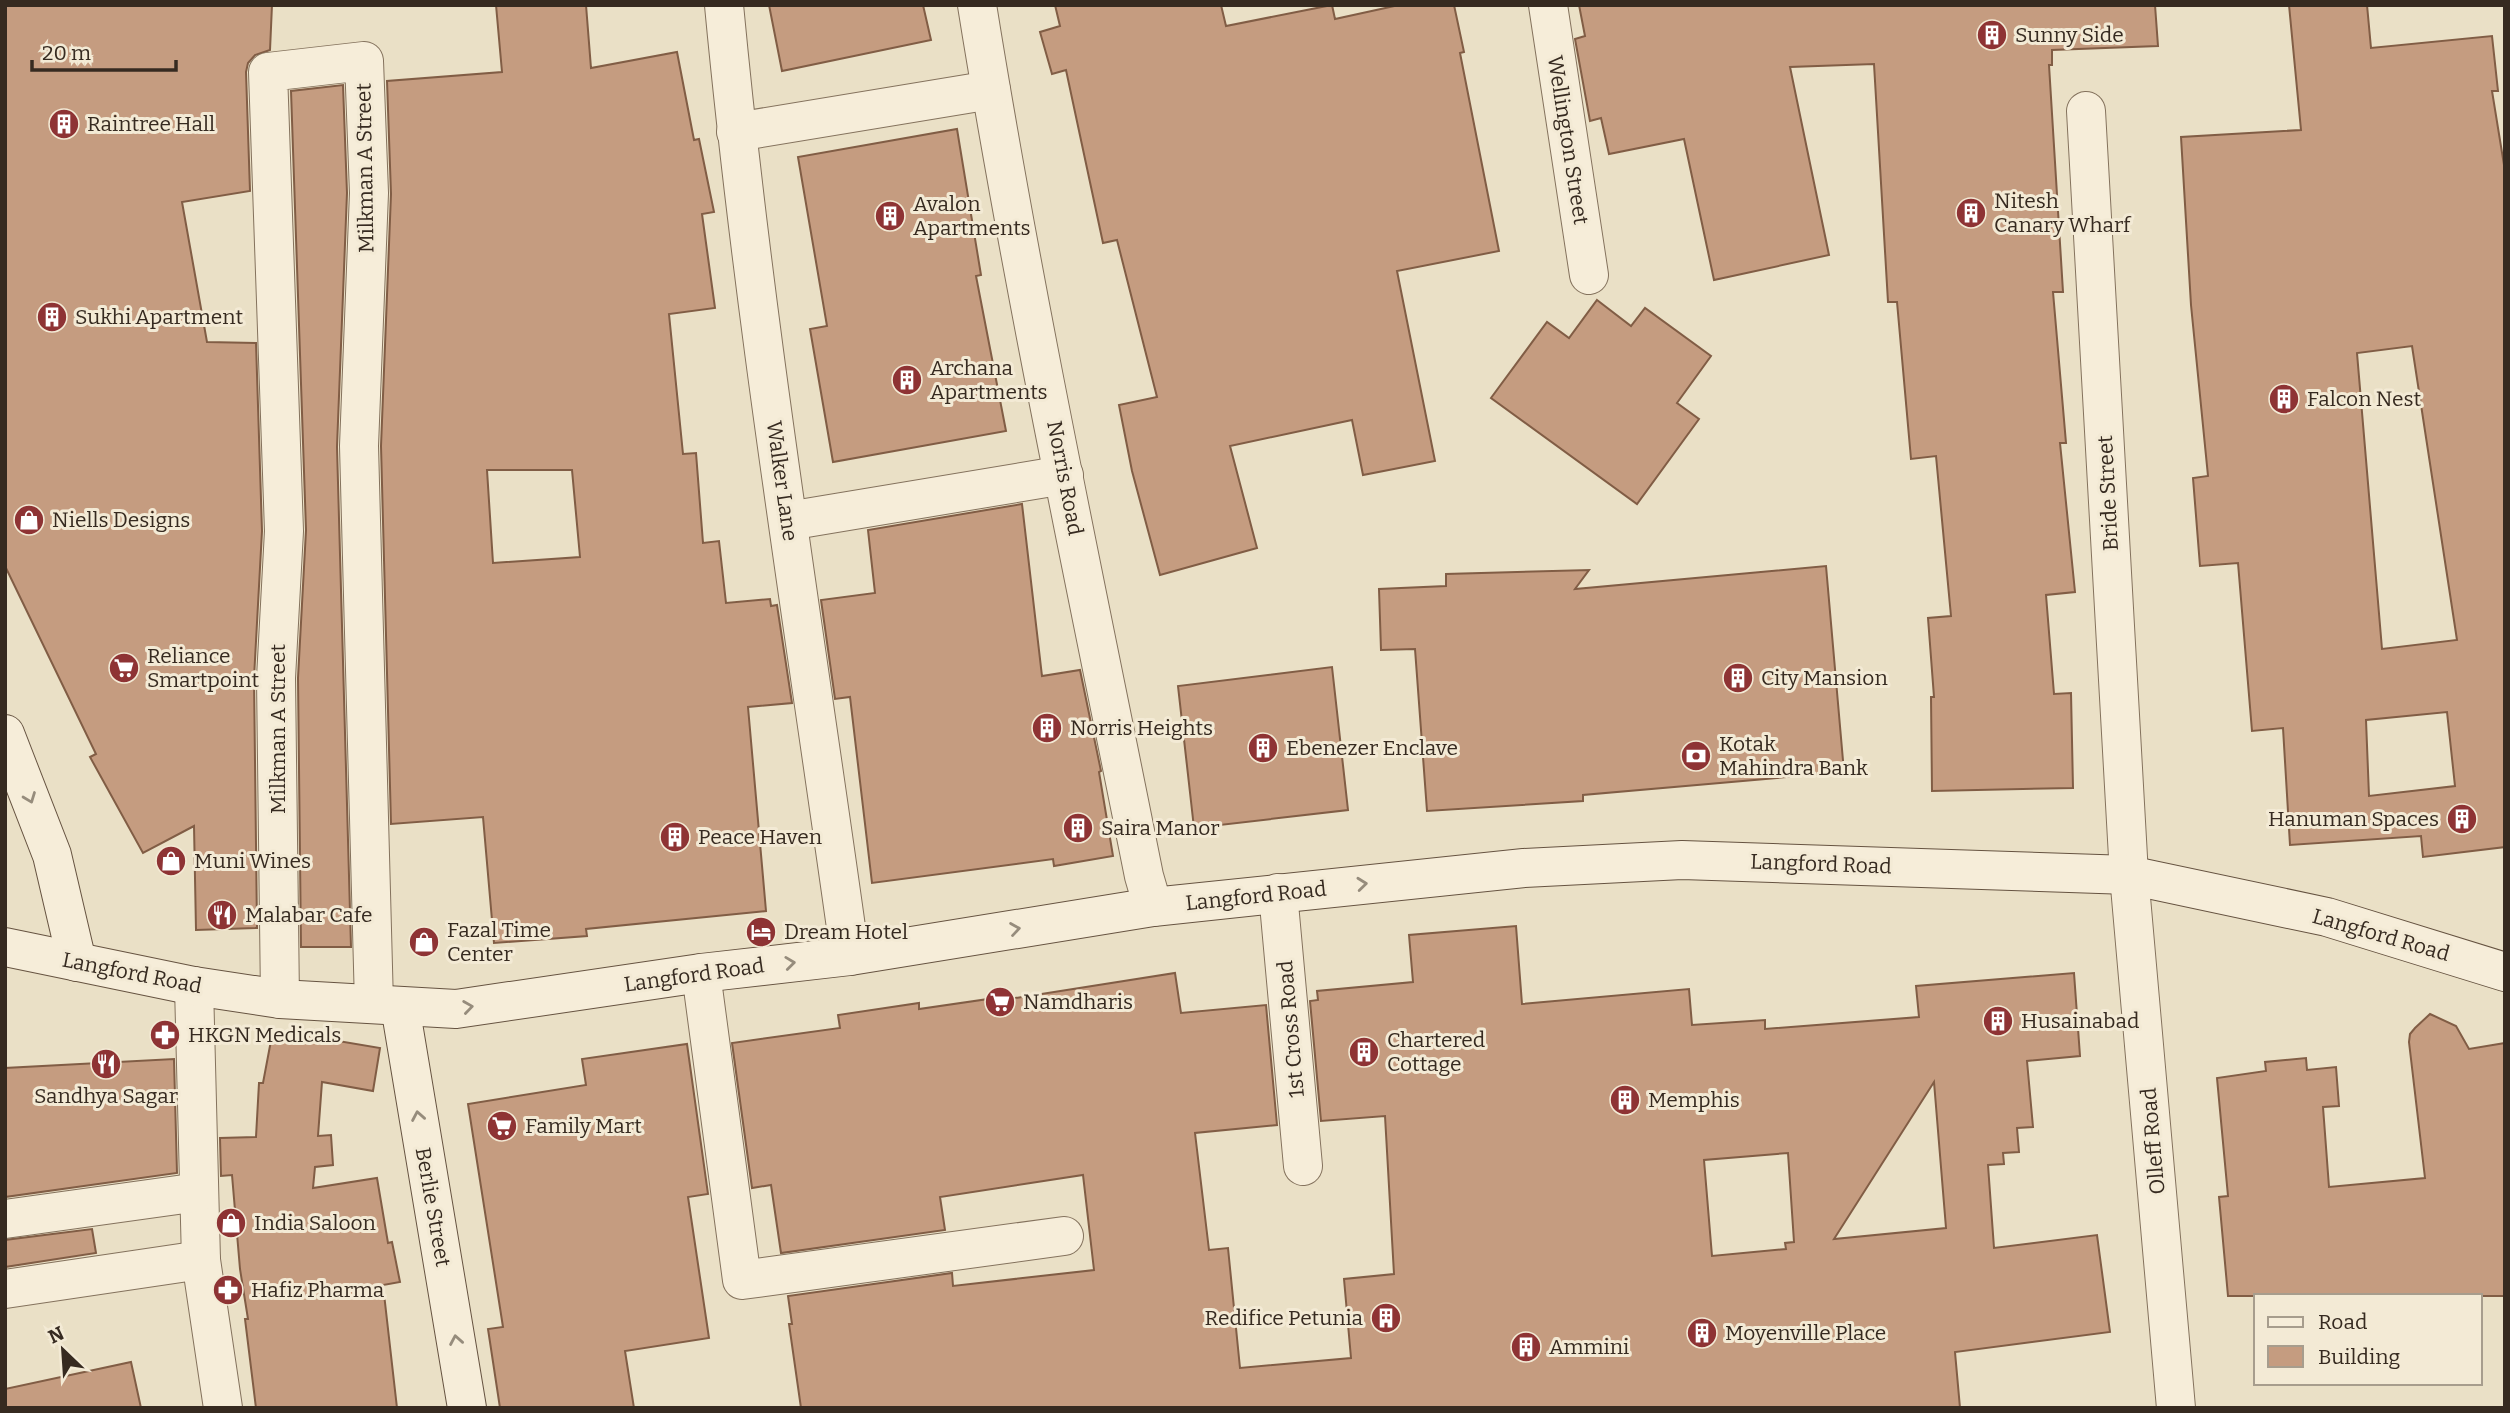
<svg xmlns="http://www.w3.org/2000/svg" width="2510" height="1413" font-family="Bitter,serif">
<rect width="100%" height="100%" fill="#eae0c6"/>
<g fill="#c59c80" stroke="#815d45" stroke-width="2" fill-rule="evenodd">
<path d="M 5,5 L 272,5 L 270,50 L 255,55 L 248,63 L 246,72 L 250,191 L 182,202 L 207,342 L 256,343 L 262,531 L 254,678 L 257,928 L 196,930 L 194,826 L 143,853 L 90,757 L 96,754 L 5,566 Z"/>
<path d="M 496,5 L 586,5 L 591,68 L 677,52 L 694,140 L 699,139 L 714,212 L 702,214 L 715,308 L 669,314 L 683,454 L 696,453 L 703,543 L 719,541 L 726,603 L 770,599 L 771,606 L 777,605 L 792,703 L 748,707 L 766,911 L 586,929 L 587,936 L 494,943 L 483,817 L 391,824 L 381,446 L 391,194 L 387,81 L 502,72 ZM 487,470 L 572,470 L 580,557 L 493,563 Z"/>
<path d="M 769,5 L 923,5 L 931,40 L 782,71 Z"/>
<path d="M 1055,5 L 1221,5 L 1226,26 L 1332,5 L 1335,19 L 1399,5 L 1454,5 L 1464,52 L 1460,53 L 1499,251 L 1397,271 L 1435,461 L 1363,475 L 1352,420 L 1230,446 L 1257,548 L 1160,575 L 1132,471 L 1119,405 L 1157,397 L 1117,240 L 1103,243 L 1066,70 L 1052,74 L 1040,32 L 1060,26 Z"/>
<path d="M 1579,5 L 2155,5 L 2158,46 L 2052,50 L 2052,65 L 2049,65 L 2063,292 L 2053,292 L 2066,443 L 2060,443 L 2075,592 L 2046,595 L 2054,694 L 2071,693 L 2073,788 L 1932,791 L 1931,697 L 1934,697 L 1928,618 L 1951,616 L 1936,456 L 1911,459 L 1897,302 L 1888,302 L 1874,64 L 1790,67 L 1829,255 L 1714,280 L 1684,139 L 1609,154 L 1601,118 L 1590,121 L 1575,39 L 1585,36 Z"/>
<path d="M 2289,5 L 2367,5 L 2371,48 L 2492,36 L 2498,91 L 2492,91 L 2505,171 L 2505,847 L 2423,857 L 2421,836 L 2290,845 L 2283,728 L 2252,731 L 2238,563 L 2200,566 L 2193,478 L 2208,476 L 2191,305 L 2181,137 L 2301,130 ZM 2412,346 L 2457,640 L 2382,649 L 2357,353 ZM 2447,712 L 2455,786 L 2369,796 L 2366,720 Z"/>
<path d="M 343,85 L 347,193 L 337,447 L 351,947 L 301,947 L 298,678 L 306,530 L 291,91 Z"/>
<path d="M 957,129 L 981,275 L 976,276 L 1006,431 L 833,462 L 810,329 L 827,326 L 798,157 Z"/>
<path d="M 1597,300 L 1631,326 L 1645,308 L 1711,356 L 1677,403 L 1699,419 L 1637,504 L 1491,398 L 1547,322 L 1569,338 Z"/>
<path d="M 1022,504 L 1042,676 L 1080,670 L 1101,771 L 1099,772 L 1113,856 L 1054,866 L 1053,859 L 872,883 L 850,697 L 835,699 L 821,600 L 875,593 L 868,530 Z"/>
<path d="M 1826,566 L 1844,772 L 1583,795 L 1583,801 L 1427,811 L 1415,649 L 1381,650 L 1379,589 L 1446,586 L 1446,574 L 1589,570 L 1575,589 Z"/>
<path d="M 1332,667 L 1348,810 L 1194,828 L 1178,686 Z"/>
<path d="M 1516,926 L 1522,1004 L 1689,989 L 1692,1025 L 1765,1020 L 1765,1029 L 1919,1017 L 1916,986 L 2074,973 L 2080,1056 L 2027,1061 L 2033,1127 L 2017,1128 L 2019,1152 L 2003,1153 L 2004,1164 L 1988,1165 L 1994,1248 L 2097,1235 L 2110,1332 L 1955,1352 L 1960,1408 L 801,1408 L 789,1324 L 792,1324 L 788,1296 L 952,1273 L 953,1286 L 1094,1270 L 1083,1175 L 940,1197 L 945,1230 L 781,1253 L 771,1185 L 752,1188 L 732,1043 L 840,1028 L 838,1015 L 919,1003 L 919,1009 L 1009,996 L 1009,999 L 1175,973 L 1181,1013 L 1266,1005 L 1277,1125 L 1195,1133 L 1209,1250 L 1228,1248 L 1240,1368 L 1351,1358 L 1344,1279 L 1394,1274 L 1385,1116 L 1321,1121 L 1310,1001 L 1318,1000 L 1317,991 L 1413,982 L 1409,935 ZM 1934,1082 L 1946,1228 L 1834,1239 ZM 1788,1153 L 1794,1242 L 1785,1243 L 1786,1249 L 1712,1256 L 1704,1160 Z"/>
<path d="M 2430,1014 L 2456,1026 L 2469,1049 L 2505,1043 L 2505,1296 L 2228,1296 L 2219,1197 L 2228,1196 L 2217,1078 L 2266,1071 L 2265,1062 L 2306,1058 L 2307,1070 L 2336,1067 L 2339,1106 L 2323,1107 L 2329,1187 L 2425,1178 L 2409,1042 L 2410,1034 L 2415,1028 Z"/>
<path d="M 273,1030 L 380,1048 L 373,1091 L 322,1082 L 318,1136 L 331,1135 L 333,1165 L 315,1167 L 313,1188 L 377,1178 L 388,1243 L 392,1242 L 400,1282 L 383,1285 L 397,1408 L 256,1408 L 245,1319 L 248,1319 L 240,1269 L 232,1175 L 221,1176 L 220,1138 L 256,1137 L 259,1083 L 263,1083 Z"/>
<path d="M 687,1044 L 708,1194 L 688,1197 L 709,1338 L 625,1351 L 634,1408 L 500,1408 L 488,1329 L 503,1327 L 468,1104 L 586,1085 L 582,1059 Z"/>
<path d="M 174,1059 L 177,1173 L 5,1197 L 5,1068 Z"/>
<path d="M 92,1229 L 96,1253 L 5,1267 L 5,1240 Z"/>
<path d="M 131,1362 L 141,1408 L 5,1408 L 5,1389 Z"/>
</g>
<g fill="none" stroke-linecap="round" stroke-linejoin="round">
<g stroke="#84725d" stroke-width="40">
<g id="street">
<path d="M 724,5 C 754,323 806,639 850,956"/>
<path d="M 977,5 C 1024,297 1086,586 1144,876 L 1153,907"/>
<path d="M 1548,5 L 1589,275"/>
<path d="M 2086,111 L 2129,875 L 2176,1408"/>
<path d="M 736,132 L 991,90"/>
<path d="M 788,521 L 1064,475"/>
<path d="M 1278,893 L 1303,1166"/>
<path d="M 701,973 L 742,1280 L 1064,1236"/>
<path d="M 194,986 L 201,1260 L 223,1408"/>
<path d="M 280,999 L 276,678 L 284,531 L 268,72 L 364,61 L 369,193 L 359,446 L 374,1004"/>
<path d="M 5,1219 L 199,1192"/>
<path d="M 5,1289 L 201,1260"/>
</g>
</g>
<g stroke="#665341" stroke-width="40">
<g id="secondary">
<path d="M 5,734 L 52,855 L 77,962"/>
<path d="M 5,947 L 194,986 L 280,999 L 456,1009 L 701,973 L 850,956 L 1153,907 L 1524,868 L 1682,860 L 2129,875 L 2327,917 L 2505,972"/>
<path d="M 400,1006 L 467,1408"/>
</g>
</g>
<use href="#street" stroke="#f6edd9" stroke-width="38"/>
<use href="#secondary" stroke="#f6edd9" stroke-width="38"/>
</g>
<defs><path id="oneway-chevron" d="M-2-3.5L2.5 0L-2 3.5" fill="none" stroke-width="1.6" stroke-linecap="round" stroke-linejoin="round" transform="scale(1.75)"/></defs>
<g stroke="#968c7c">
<use href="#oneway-chevron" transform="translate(30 798) rotate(69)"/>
<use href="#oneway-chevron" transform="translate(1362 884) rotate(-6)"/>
<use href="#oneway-chevron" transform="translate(1015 929) rotate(-9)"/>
<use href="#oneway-chevron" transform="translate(790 963) rotate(-7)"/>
<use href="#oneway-chevron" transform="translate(468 1007) rotate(-8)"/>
<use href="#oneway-chevron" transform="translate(418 1116) rotate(-100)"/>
<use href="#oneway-chevron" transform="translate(456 1340) rotate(-100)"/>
</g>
<defs>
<g id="building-disc" transform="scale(1.575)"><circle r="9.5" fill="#8e3334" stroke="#f3ead5"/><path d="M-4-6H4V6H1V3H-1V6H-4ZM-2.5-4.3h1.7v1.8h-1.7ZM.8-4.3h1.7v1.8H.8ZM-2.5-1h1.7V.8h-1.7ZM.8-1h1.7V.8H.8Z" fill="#fff"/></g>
<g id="shop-disc" transform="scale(1.575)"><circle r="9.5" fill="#8e3334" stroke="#f3ead5"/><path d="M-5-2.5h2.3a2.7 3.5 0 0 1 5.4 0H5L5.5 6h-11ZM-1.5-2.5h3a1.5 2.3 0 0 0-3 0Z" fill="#fff"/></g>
<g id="supermarket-disc" transform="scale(1.575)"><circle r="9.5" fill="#8e3334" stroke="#f3ead5"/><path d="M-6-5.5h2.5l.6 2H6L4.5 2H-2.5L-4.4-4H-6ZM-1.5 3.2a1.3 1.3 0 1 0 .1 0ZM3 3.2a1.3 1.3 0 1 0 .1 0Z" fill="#fff"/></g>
<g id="bank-disc" transform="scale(1.575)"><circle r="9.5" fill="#8e3334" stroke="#f3ead5"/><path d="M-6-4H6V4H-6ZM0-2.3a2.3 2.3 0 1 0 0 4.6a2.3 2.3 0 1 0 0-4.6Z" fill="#fff"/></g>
<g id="restaurant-disc" transform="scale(1.575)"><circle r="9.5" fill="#8e3334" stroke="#f3ead5"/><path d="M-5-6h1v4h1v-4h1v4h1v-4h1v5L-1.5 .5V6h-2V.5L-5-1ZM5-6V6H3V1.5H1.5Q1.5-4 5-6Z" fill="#fff"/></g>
<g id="hotel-disc" transform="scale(1.575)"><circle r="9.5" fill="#8e3334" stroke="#f3ead5"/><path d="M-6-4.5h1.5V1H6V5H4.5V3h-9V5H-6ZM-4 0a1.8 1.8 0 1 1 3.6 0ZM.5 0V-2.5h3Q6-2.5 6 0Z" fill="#fff"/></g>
<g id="pharmacy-disc" transform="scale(1.575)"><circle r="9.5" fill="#8e3334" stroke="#f3ead5"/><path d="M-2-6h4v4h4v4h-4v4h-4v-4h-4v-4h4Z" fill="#fff"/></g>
</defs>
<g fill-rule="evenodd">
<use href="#building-disc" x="1992" y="35"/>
<use href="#building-disc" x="64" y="124"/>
<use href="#building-disc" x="1971" y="213"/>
<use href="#building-disc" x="890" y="216"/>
<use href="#building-disc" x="52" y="317"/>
<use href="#building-disc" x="907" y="380"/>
<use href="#building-disc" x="2284" y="399"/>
<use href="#shop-disc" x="29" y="520"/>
<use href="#supermarket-disc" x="124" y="668"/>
<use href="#building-disc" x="1738" y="678"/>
<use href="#building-disc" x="1047" y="728"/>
<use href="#building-disc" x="1263" y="748"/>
<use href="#bank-disc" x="1696" y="756"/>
<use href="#building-disc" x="2462" y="819"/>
<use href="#building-disc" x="1078" y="828"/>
<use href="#building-disc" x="675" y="837"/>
<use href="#shop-disc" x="171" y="861"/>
<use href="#restaurant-disc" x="222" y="915"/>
<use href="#hotel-disc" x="761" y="932"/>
<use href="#shop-disc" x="424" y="942"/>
<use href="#supermarket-disc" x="1000" y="1002"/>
<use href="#building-disc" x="1998" y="1021"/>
<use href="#pharmacy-disc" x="165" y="1035"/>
<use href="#building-disc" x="1364" y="1052"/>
<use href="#restaurant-disc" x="106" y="1064"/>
<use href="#building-disc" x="1625" y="1100"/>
<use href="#supermarket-disc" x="502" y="1126"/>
<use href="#shop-disc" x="231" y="1223"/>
<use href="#pharmacy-disc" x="228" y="1290"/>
<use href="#building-disc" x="1386" y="1318"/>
<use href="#building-disc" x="1702" y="1333"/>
<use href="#building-disc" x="1526" y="1347"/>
</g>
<g text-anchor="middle" stroke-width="6" stroke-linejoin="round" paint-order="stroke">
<g font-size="21" fill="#362a20" stroke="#f3ead5" text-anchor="start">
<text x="2015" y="42">Sunny Side</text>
<text x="87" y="131">Raintree Hall</text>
<text x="1994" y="208">Nitesh<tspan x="1994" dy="24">Canary Wharf</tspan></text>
<text x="913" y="211">Avalon<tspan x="913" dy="24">Apartments</tspan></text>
<text x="75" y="324">Sukhi Apartment</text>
<text x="930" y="375">Archana<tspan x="930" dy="24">Apartments</tspan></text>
<text x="2307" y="406">Falcon Nest</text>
<text x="52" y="527">Niells Designs</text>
<text x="147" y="663">Reliance<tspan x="147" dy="24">Smartpoint</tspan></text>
<text x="1761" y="685">City Mansion</text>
<text x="1070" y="735">Norris Heights</text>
<text x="1719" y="751">Kotak<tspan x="1719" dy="24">Mahindra Bank</tspan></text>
<text x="1286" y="755">Ebenezer Enclave</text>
<text x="2439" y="826" text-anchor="end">Hanuman Spaces</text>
<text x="1101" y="835">Saira Manor</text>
<text x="698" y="844">Peace Haven</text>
<text x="194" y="868">Muni Wines</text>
<text x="245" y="922">Malabar Cafe</text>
<text x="447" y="937">Fazal Time<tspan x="447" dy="24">Center</tspan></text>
<text x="784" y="939">Dream Hotel</text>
<text x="1023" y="1009">Namdharis</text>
<text x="2021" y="1028">Husainabad</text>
<text x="188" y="1042">HKGN Medicals</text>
<text x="1387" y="1047">Chartered<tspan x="1387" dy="24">Cottage</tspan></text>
<text x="106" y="1103" text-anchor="middle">Sandhya Sagar</text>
<text x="1648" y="1107">Memphis</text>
<text x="525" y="1133">Family Mart</text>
<text x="254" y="1230">India Saloon</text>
<text x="251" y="1297">Hafiz Pharma</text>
<text x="1363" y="1325" text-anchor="end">Redifice Petunia</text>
<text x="1725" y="1340">Moyenville Place</text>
<text x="1549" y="1354">Ammini</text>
</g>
<g font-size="21" fill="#362a20" stroke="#f3ead5">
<text transform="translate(1568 140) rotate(81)" y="7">Wellington Street</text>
<text transform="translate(365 168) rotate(-91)" y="7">Milkman A Street</text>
<text transform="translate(1065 478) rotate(79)" y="7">Norris Road</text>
<text transform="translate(782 481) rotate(82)" y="7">Walker Lane</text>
<text transform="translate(2108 493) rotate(-93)" y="7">Bride Street</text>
<text transform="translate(278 729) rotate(-90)" y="7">Milkman A Street</text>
<text transform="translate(1821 864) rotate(2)" y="7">Langford Road</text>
<text transform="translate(1256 896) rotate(-6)" y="7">Langford Road</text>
<text transform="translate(2381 935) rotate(16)" y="7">Langford Road</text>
<text transform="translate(132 973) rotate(11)" y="7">Langford Road</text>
<text transform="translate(694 975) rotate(-8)" y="7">Langford Road</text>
<text transform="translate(1291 1029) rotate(-95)" y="7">1st Cross Road</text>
<text transform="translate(2153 1141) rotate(-95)" y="7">Olleff Road</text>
<text transform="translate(433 1207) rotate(80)" y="7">Berlie Street</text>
</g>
</g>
<rect width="2510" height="1413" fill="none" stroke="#362a20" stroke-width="14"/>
<rect x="2254" y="1294" width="228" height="91" fill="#f3ead5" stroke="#a79d8d" stroke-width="2"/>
<rect x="2268" y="1317" width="35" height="10" fill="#f6edd9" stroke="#a79d8d" stroke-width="2"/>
<text x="2318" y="1329" font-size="21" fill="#362a20">Road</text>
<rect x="2268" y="1346" width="35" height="21" fill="#c59c80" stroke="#a79d8d" stroke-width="2"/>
<text x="2318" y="1364" font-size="21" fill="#362a20">Building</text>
<g transform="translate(63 1350) rotate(335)" stroke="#f3ead5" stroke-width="5" paint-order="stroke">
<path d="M0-5L12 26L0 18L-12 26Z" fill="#362a20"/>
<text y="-10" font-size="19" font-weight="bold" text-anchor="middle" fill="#362a20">N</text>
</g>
<path d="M32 60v10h144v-10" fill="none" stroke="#362a20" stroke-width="3.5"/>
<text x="42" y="60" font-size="21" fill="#362a20" stroke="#f3ead5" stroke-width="5" paint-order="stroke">20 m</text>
</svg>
